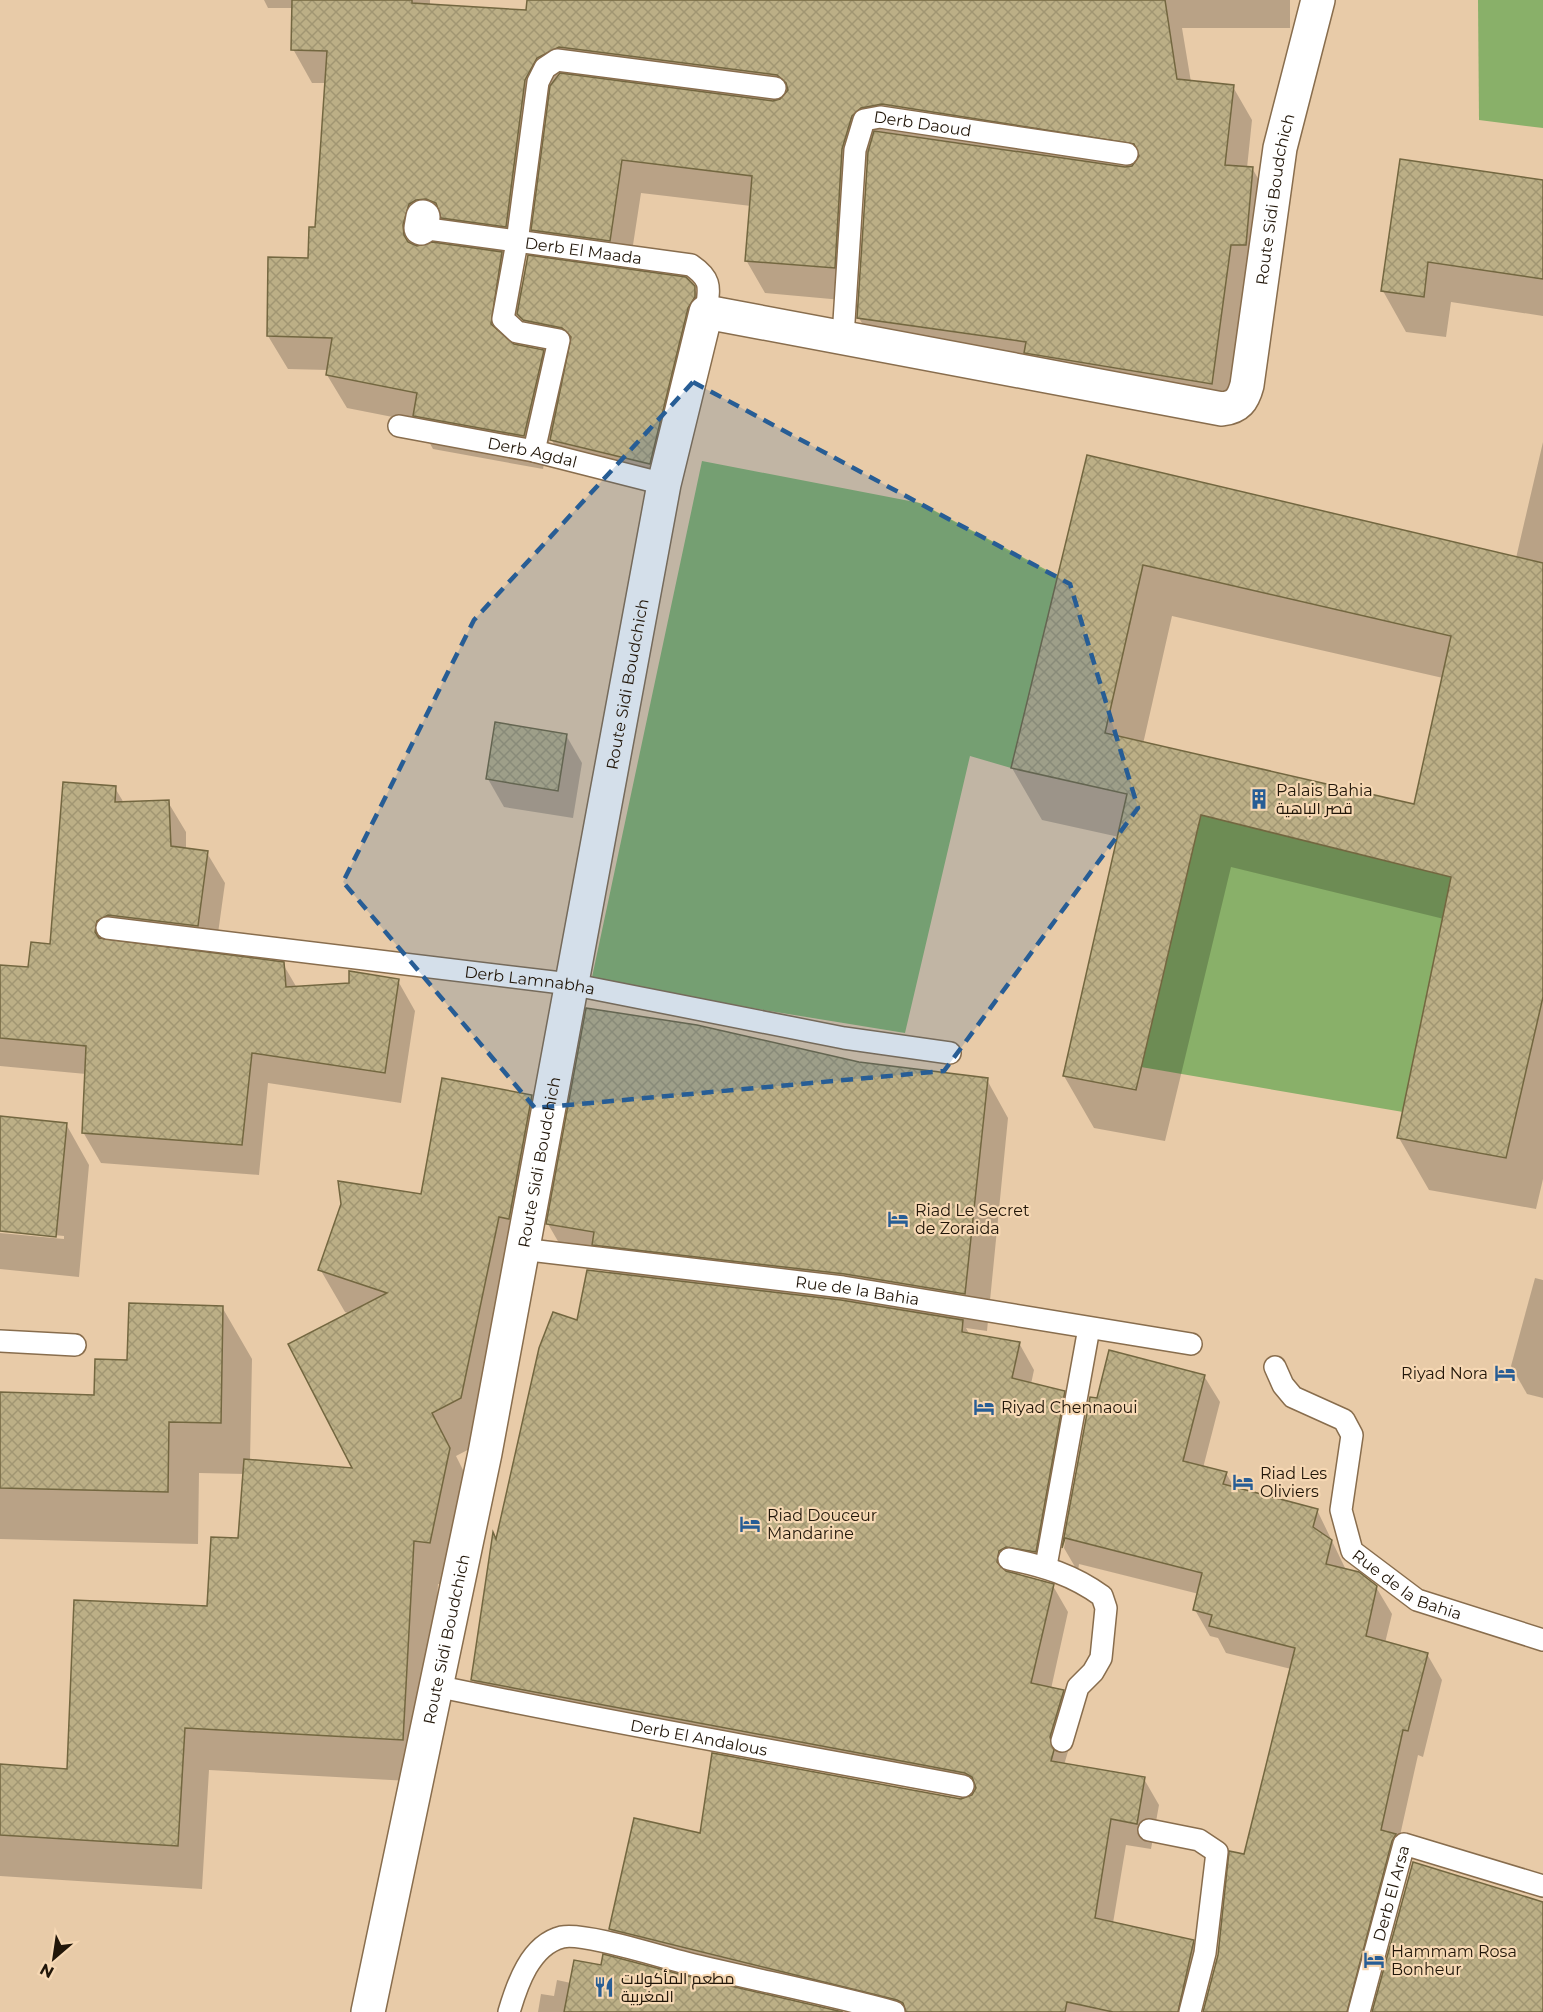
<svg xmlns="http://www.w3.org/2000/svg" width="1543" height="2012" font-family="Montserrat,Cairo,sans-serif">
<defs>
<pattern id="building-cross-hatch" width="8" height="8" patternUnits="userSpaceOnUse" patternTransform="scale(1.5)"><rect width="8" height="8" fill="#bcaf86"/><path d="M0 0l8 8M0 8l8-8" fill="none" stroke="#a19672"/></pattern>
</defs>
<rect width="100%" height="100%" fill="#e8cba8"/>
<g fill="#89b069">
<path d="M 1478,0 L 1543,0 L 1543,128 L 1479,120 Z"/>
<path d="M 702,461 L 920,503 L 1058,576 L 1011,768 L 970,756 L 905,1033 L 591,982 Z"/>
<path d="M 1201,815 L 1451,877 L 1403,1112 L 1141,1067 Z"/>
</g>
<g fill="#0003" fill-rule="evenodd">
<path d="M 264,0 L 430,0 L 430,6 L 719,23 L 720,0 L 1290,0 L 1290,28 L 1182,28 L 1191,82 L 1233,87 L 1252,120 L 1247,168 L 1252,168 L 1271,201 L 1230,417 L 878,351 L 859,318 L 867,160 L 861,183 L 853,301 L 765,293 L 746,260 L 751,206 L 641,193 L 629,271 L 693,287 L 709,313 L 664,489 L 566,465 L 550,437 L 543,469 L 433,449 L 418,422 L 347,408 L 327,375 L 328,370 L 288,369 L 268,336 L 310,259 L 317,229 L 326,83 L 312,83 L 293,49 L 293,8 L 268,8 ZM 549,103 L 533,230 L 550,260 L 523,290 L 503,256 L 525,259 L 544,114 ZM 453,234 L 460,248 L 425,246 L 427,239 ZM 517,311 L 539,346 L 570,351 L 562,386 L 543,351 L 512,344 Z"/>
<path d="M 1543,182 L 1543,316 L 1451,302 L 1446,337 L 1406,332 L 1383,291 Z"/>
<path d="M 1543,442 L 1543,1179 L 1536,1209 L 1429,1190 L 1399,1138 L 1444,919 L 1231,867 L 1165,1141 L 1094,1128 L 1064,1076 L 1119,837 L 1042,820 L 1012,768 L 1088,457 L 1516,558 ZM 1172,616 L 1443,678 L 1415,805 L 1143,744 Z"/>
<path d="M 566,735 L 582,763 L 573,818 L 504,807 L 488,779 Z"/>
<path d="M 115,788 L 124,803 L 168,802 L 186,832 L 186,850 L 207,853 L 225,883 L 215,955 L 283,964 L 297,988 L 398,981 L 415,1011 L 401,1103 L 268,1083 L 259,1175 L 101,1163 L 83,1132 L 86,1074 L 0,1066 L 0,966 L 30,969 L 51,945 Z"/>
<path d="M 858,1063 L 987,1080 L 1008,1118 L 987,1331 L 966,1328 L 970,1335 L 1019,1343 L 1034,1370 L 1031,1384 L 1064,1392 L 1079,1419 L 1050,1578 L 1021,1573 L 1017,1576 L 1053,1586 L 1068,1612 L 1051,1689 L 1063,1691 L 1078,1718 L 1064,1765 L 1144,1779 L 1159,1805 L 1151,1849 L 1126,1845 L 1113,1923 L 1193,1941 L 1208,1967 L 1198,2012 L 857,2012 L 626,1956 L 610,1929 L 701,1834 L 969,1797 L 488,1707 L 473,1680 L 497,1542 L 579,1322 L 611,1274 L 607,1268 L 570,1262 L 548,1224 ZM 997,1544 L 1014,1574 L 1011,1574 L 994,1545 Z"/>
<path d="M 531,1096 L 556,1139 L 485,1441 L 456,1456 L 474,1492 L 454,1585 L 438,1584 L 427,1782 L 209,1770 L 202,1889 L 0,1876 L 0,1766 L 68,1770 L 208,1607 L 239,1540 L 245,1474 L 199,1473 L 198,1544 L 0,1539 L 0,1394 L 95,1396 L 129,1361 L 222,1307 L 252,1359 L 250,1461 L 355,1470 L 350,1314 L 345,1312 L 320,1269 L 422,1196 Z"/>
<path d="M 0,1118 L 66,1124 L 89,1165 L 79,1277 L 0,1269 L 0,1233 L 64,1239 L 64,1236 L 0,1230 Z"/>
<path d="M 1535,1278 L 1543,1280 L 1543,1398 L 1527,1394 L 1511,1366 Z"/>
<path d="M 1204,1376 L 1220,1402 L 1203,1468 L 1226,1473 L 1235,1489 L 1317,1510 L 1346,1570 L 1376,1587 L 1392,1614 L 1385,1643 L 1427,1654 L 1442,1680 L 1423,1757 L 1418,1755 L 1399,1840 L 1411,1860 L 1406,1868 L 1368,2012 L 1205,2012 L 1291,1669 L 1226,1653 L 1218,1638 L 1210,1636 L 1195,1610 L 1199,1594 L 1079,1564 L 1078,1572 L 1064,1548 L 1091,1398 L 1098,1400 Z"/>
<path d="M 557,1980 L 571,1983 L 834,2012 L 538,2012 L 541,1994 L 554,1996 Z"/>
</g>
<g fill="url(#building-cross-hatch)" stroke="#736740" stroke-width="1.5" fill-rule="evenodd">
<path d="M 292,0 L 412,0 L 412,3 L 526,10 L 527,0 L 1165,0 L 1177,79 L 1234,85 L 1225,165 L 1253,167 L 1246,245 L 1231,245 L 1212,384 L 1024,353 L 1026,342 L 857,318 L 868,152 L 874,131 L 1125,167 L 1132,166 L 1139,156 L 1134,144 L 882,104 L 861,108 L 852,116 L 842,149 L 835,268 L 745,261 L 752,176 L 622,160 L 610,241 L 531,230 L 550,86 L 560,73 L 773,101 L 780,99 L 788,90 L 786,83 L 777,75 L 559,47 L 537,58 L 525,80 L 506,227 L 441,218 L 436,203 L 426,199 L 416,200 L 409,204 L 403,225 L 404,235 L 408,242 L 417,246 L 432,242 L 502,252 L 491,324 L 514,344 L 544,350 L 524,436 L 413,416 L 417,393 L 326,375 L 332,338 L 267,336 L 268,257 L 308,258 L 309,227 L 315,227 L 327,51 L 291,50 Z"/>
<path d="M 1400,159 L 1543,180 L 1543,279 L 1428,262 L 1424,297 L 1381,291 Z"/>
<path d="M 528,255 L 686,277 L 695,286 L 695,297 L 688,308 L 650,464 L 550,440 L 571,337 L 562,328 L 523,320 L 517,314 Z"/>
<path d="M 1087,455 L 1543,563 L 1543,997 L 1506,1158 L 1397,1138 L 1451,877 L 1201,815 L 1136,1090 L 1063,1076 L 1127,794 L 1011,768 ZM 1143,565 L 1451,636 L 1414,804 L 1105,733 Z"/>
<path d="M 495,722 L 567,734 L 558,791 L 486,779 Z"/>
<path d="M 63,782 L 116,786 L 115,802 L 169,800 L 171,846 L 208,851 L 198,926 L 108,915 L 97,921 L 95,932 L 99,938 L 284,962 L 286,987 L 349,983 L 349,971 L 399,979 L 385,1073 L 252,1053 L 242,1145 L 82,1133 L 86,1046 L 0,1038 L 0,965 L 28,967 L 31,942 L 50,944 Z"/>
<path d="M 586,1008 L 697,1025 L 859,1062 L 988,1078 L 965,1294 L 845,1274 L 592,1245 L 594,1232 L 546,1224 Z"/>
<path d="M 442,1078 L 532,1095 L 509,1219 L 499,1217 L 461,1398 L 432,1413 L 450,1448 L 430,1543 L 414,1541 L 403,1740 L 185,1728 L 178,1846 L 0,1835 L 0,1764 L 67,1769 L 74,1600 L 207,1606 L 211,1537 L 238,1538 L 244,1459 L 352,1468 L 288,1344 L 387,1293 L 318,1270 L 341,1204 L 338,1181 L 421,1194 Z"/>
<path d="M 0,1116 L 67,1123 L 56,1237 L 0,1231 Z"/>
<path d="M 587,1270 L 841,1300 L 963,1320 L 962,1332 L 1020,1342 L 1012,1378 L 1065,1391 L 1036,1552 L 1006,1547 L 999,1551 L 997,1562 L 1006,1571 L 1054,1584 L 1031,1683 L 1064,1690 L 1050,1737 L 1054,1750 L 1051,1761 L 1145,1777 L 1137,1824 L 1111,1819 L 1095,1918 L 1194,1940 L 1178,2012 L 1113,2012 L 1067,2002 L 1065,2012 L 906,2012 L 903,2003 L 897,2000 L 609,1929 L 634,1818 L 700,1833 L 712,1753 L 961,1799 L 972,1795 L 976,1788 L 972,1777 L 965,1773 L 471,1680 L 493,1532 L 496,1539 L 539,1348 L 553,1312 L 577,1320 Z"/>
<path d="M 129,1303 L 223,1306 L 221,1423 L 169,1422 L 168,1492 L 0,1488 L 0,1392 L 94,1395 L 95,1359 L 127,1360 Z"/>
<path d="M 1109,1350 L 1205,1375 L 1183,1461 L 1227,1472 L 1223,1484 L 1318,1509 L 1313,1527 L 1332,1540 L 1326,1564 L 1359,1572 L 1377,1586 L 1366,1636 L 1428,1653 L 1408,1731 L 1403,1730 L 1381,1830 L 1396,1834 L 1392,1841 L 1347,2012 L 1203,2012 L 1218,1955 L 1229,1851 L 1244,1854 L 1295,1648 L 1209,1626 L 1212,1615 L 1193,1610 L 1202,1573 L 1065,1538 L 1062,1548 L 1090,1397 L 1097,1398 Z"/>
<path d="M 1413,1862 L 1543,1902 L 1543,2012 L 1372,2012 Z"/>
<path d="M 603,1954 L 683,1975 L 843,2012 L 564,2012 L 574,1960 L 601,1965 Z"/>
</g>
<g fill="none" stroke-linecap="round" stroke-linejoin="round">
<g stroke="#886d4d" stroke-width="24">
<g id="service">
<path id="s1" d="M 421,228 L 691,265 C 713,280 709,288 706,312"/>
<path id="s2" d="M 843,337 L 855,150 L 864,120 L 880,117 L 1127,154"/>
<path id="s3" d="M 399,426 L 534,451 L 664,484"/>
<path d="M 534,451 L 559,340 L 517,332 L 503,319 L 517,242 L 538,82 L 545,68 L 557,60 L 775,88"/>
<path id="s4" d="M 107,928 L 570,984 L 844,1038 L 950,1053"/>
<path id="s5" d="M 521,1249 L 843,1287 L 1191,1344"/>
<path d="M 0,1341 L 75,1345"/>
<path id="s6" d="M 1275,1367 L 1283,1385 L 1293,1397 L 1344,1420 L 1352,1435 L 1341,1510 L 1352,1551 L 1417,1600 L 1543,1640"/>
<path d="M 1009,1559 C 1044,1566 1073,1575 1102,1596 L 1106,1608 L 1101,1658 L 1093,1672 L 1078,1687 L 1062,1741"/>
<path d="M 1046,1566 L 1089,1328"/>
<path id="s7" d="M 436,1686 C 611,1723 787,1753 963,1786"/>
<path d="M 1149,1830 L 1199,1840 L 1217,1852 L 1205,1953 L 1190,2012"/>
<path d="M 509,2012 C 517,1985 530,1945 562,1937 C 584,1932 661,1957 686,1963 C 755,1980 825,1993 894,2012"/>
<path id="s8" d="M 1359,2012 L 1404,1844 L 1543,1886"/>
</g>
</g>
<g stroke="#886d4d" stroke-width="36">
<g id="minor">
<path d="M 421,228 L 423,217"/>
<path id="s9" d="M 368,2012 L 485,1453 L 664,484 L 706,312 L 1222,409 C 1238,407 1243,400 1247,385 L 1280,148 L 1318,0"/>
</g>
</g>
<use href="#service" stroke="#fff" stroke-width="21"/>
<use href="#minor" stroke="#fff" stroke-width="33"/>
</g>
<path fill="#275d95" fill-opacity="0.2" stroke="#275d95" stroke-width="4.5" stroke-dasharray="12 8" stroke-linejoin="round" d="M 693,382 L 1070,584 L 1138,808 L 944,1071 L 535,1108 L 343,882 L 474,620 Z"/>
<defs>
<g id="building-bare" transform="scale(1.62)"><path d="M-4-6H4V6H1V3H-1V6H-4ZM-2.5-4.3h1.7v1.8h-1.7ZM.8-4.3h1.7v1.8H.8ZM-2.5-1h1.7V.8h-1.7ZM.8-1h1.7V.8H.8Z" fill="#275d95" stroke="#f6d8b4" stroke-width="2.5" paint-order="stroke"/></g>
<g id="hotel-bare" transform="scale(1.62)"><path d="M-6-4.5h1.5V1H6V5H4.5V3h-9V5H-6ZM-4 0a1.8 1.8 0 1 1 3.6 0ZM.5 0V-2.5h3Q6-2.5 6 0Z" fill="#275d95" stroke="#f6d8b4" stroke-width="2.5" paint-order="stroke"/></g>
<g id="restaurant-bare" transform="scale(1.62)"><path d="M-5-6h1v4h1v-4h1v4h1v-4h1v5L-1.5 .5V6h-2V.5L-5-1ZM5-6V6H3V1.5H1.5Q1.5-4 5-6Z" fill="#275d95" stroke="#f6d8b4" stroke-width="2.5" paint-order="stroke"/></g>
</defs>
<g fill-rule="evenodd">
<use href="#building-bare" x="1259" y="799"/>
<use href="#hotel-bare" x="898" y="1219"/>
<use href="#hotel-bare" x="1505" y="1373"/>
<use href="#hotel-bare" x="984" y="1407"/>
<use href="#hotel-bare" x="1243" y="1482"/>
<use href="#hotel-bare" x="750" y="1524"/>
<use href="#hotel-bare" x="1374" y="1960"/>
<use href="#restaurant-bare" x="604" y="1987"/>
</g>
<g text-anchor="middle" stroke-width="4.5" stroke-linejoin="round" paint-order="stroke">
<g font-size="16" fill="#211609" stroke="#f6d8b4">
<text dy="6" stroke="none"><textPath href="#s2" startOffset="278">Derb Daoud</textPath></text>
<text dy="6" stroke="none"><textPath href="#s9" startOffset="2484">Route Sidi Boudchich</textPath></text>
<text dy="6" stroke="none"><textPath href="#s1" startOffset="164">Derb El Maada</textPath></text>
<text dy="6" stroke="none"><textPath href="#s3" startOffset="136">Derb Agdal</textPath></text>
<text dy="6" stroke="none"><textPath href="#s9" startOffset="1353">Route Sidi Boudchich</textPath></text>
<text dy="6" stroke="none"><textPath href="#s4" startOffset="426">Derb Lamnabha</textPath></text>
<text dy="6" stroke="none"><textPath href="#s9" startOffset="867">Route Sidi Boudchich</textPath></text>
<text dy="6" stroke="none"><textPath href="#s5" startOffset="339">Rue de la Bahia</textPath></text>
<text dy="6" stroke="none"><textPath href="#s6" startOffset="292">Rue de la Bahia</textPath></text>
<text dy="6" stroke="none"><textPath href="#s9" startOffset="381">Route Sidi Boudchich</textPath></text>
<text dy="6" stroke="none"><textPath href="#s7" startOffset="268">Derb El Andalous</textPath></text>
<text dy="6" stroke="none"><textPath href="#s8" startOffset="123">Derb El Arsa</textPath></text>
</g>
<g font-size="16" fill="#211609" stroke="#f6d8b4" text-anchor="start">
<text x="1276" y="796">Palais Bahia<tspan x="1276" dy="18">قصر الباهية</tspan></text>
<text x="915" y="1216">Riad Le Secret<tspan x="915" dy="18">de Zoraida</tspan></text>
<text x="1488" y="1379" text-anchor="end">Riyad Nora</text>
<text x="1001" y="1413">Riyad Chennaoui</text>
<text x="1260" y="1479">Riad Les<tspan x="1260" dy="18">Oliviers</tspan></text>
<text x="767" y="1521">Riad Douceur<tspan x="767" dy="18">Mandarine</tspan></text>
<text x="1391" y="1957">Hammam Rosa<tspan x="1391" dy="18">Bonheur</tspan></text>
<text x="621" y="1984">مطعم المأكولات<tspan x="621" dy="18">المغربية</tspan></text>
</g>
</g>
<g transform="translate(54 1958) rotate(209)" stroke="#f6d8b4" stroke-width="4.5" paint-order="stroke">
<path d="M0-4.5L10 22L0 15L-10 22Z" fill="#211609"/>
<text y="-9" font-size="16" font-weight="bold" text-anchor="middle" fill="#211609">N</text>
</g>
</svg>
